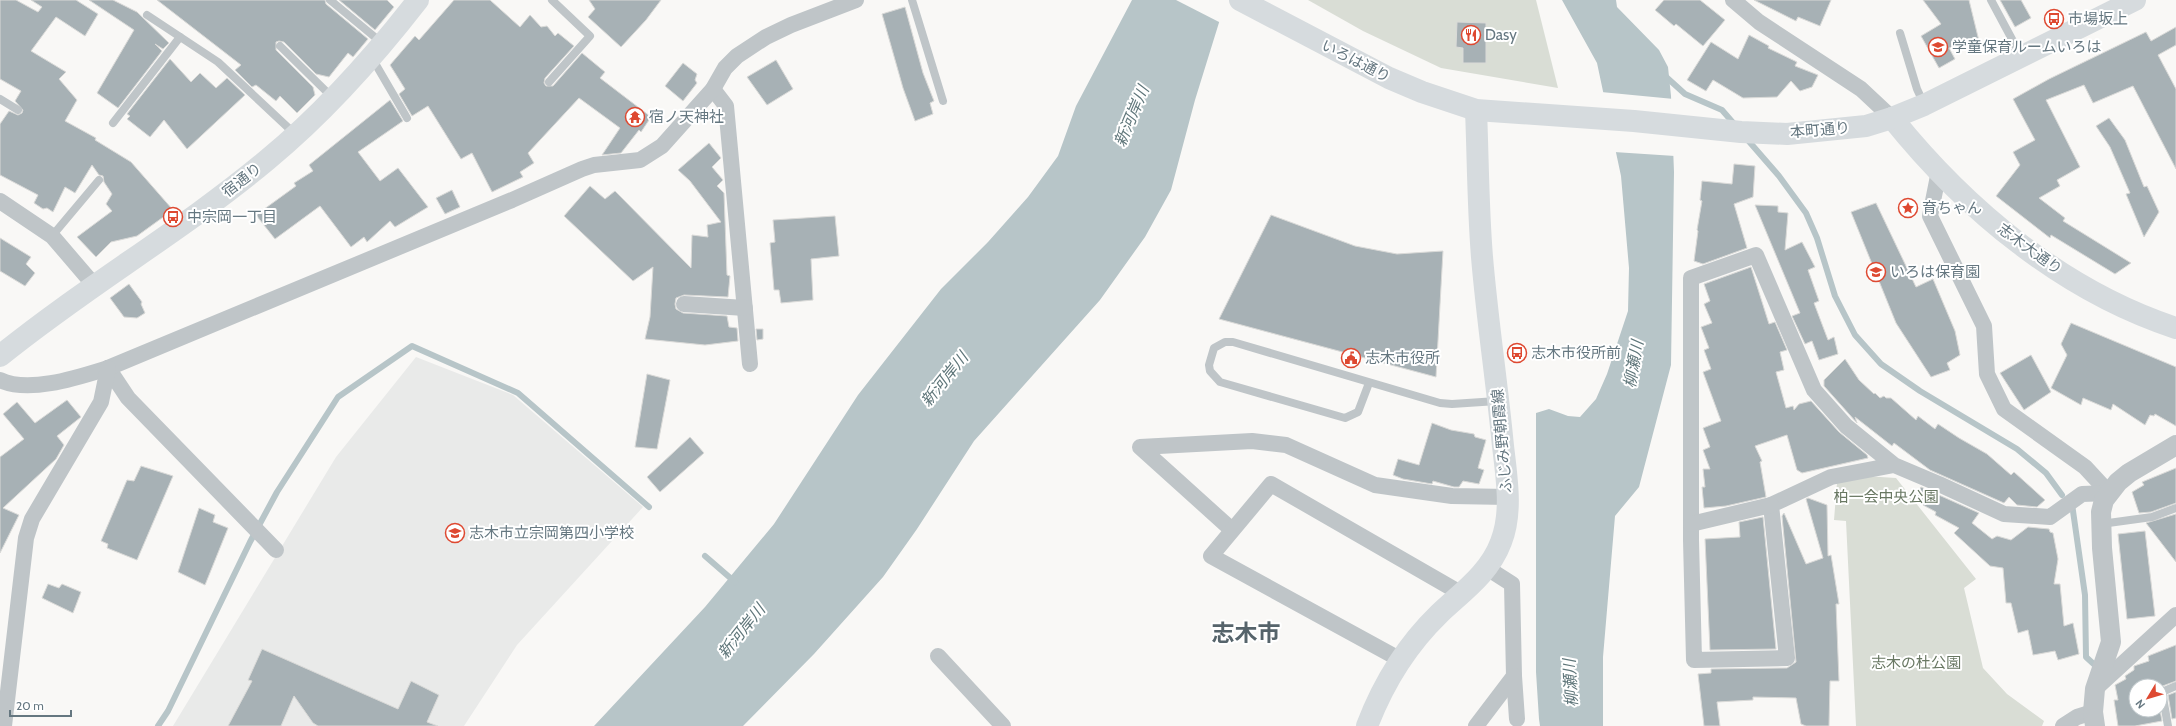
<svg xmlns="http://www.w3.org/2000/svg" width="2176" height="726" font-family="Cabin,'Noto Sans JP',sans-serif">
<rect width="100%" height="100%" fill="#f9f8f6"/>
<path fill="#e9eae9" d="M 416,357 L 513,395 L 643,507 L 517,645 L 464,726 L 173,726 L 336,457 Z"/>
<g fill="#d9ddd5">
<path d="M 1308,0 L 1536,0 L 1558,88 L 1441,68 L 1363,31 Z"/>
<path d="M 1865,476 L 1896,478 L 1976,579 L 1964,588 L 1983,668 L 2007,694 L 2044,721 L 2042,726 L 1856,726 L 1846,521 L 1834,520 L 1837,483 Z"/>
</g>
<g fill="#b7c5c8">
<path d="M 1132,0 L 1226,0 L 1195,100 L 1171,190 L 1145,237 L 1100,300 L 974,441 L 917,529 L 883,577 L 814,654 L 743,726 L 594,726 L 705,607 L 774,524 L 858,395 L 941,289 L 988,242 L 1028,197 L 1058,156 L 1076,106 Z"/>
<path d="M 1562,0 L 1616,0 L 1617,7 L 1659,50 L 1668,67 L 1671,96 L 1674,172 L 1671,365 L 1639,487 L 1615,516 L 1603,657 L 1603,726 L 1540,726 L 1539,719 L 1536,672 L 1536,413 L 1549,409 L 1568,416 L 1580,417 L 1596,399 L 1607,374 L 1628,311 L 1629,268 L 1621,176 L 1597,63 Z"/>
</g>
<g fill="#f9f8f6">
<path d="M 1176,0 L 1228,0 L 1221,23 Z"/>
<path d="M 1601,92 L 1674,99 L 1675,156 L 1614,152 Z"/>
</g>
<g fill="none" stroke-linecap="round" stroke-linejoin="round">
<g stroke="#b7c5c8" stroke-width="6">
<path d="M 1664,75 L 1685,94 L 1722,110 L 1735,125"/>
<path d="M 1746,138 L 1779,176 L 1806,213 L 1817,238 L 1835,296 L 1855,335 L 1881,364 L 1920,391 L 2017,449 L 2046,473 L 2062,495"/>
<path d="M 2072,504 L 2085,595 L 2086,657 L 2098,668"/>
<path d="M 705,556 L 735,582"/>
<path d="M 158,726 L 168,711 L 250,542 L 277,492 L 338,397 L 412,346 L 518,393 L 649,507"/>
</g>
</g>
<g fill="#a7b1b5" stroke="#dadad8">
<path d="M 0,0 L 16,0 L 38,12 L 42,7 L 31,0 L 76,0 L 98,14 L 85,36 L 56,17 L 31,51 L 66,72 L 59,79 L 77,100 L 65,121 L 96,138 L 95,140 L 131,162 L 173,210 L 137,236 L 111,242 L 96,257 L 77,237 L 112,211 L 106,204 L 112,194 L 104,182 L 103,176 L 99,175 L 92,165 L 75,193 L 65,187 L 53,212 L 47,208 L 43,209 L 34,203 L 38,195 L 0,175 L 0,124 L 9,111 L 18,115 L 22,113 L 23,110 L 15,101 L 21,91 L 0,79 Z"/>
<path d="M 89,0 L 113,0 L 137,12 L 169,43 L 163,49 L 155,44 L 162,51 L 118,108 L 97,93 L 134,30 Z"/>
<path d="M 157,0 L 325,0 L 326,4 L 368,39 L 353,57 L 348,53 L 329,77 L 316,74 L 284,42 L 279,41 L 276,42 L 276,50 L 313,87 L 315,95 L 297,113 L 280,96 L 276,101 L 256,85 L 252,87 L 235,70 L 241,65 Z"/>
<path d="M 339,0 L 387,0 L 394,7 L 375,30 Z"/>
<path d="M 454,0 L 490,0 L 520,27 L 530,15 L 541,27 L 547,26 L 555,36 L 558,33 L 574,46 L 545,78 L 544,83 L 546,86 L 553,86 L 582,53 L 605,72 L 600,78 L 651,117 L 641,132 L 639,130 L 621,153 L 602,155 L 620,128 L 579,98 L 528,153 L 534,163 L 520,172 L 523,177 L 492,192 L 472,153 L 461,159 L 428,106 L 412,116 L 399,94 L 405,89 L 390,65 L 415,36 L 419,40 Z"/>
<path d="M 589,0 L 661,0 L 646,20 L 621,47 L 588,17 L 595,9 Z"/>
<path d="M 1664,0 L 1700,0 L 1725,20 L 1703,46 L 1676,24 L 1674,26 L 1655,10 Z"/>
<path d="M 1754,0 L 1831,0 L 1820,26 L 1798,17 L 1796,21 Z"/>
<path d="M 1923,0 L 1969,0 L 1979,41 L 1949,48 L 1955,59 L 1939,68 L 1921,36 L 1941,24 Z"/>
<path d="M 2000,0 L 2021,0 L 2031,18 L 2015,27 Z"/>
<path d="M 905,7 L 923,73 L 934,101 L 930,103 L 933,114 L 915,121 L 903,88 L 882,14 Z"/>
<path d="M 1457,22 L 1486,23 L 1486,63 L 1463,63 L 1463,48 L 1456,47 Z"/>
<path d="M 2176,27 L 2176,45 L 2158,55 L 2176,89 L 2176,169 L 2133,86 L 2093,103 L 2084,85 L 2046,100 L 2080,167 L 2057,180 L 2060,186 L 2039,198 L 2065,218 L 2063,221 L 2131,263 L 2115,274 L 2051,235 L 2050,238 L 1996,196 L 2020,165 L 2013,152 L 2035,140 L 2013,99 L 2049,79 L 2146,32 L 2151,41 Z"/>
<path d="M 1749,35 L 1769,46 L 1768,48 L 1797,62 L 1795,66 L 1818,75 L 1812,87 L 1800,91 L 1791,81 L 1777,97 L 1743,98 L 1713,80 L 1706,91 L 1687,80 L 1711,42 L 1738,59 Z"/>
<path d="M 170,59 L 191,82 L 200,73 L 216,88 L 227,78 L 245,95 L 187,149 L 164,120 L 150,137 L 127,119 L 130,116 L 127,114 Z"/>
<path d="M 776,60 L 793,89 L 767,105 L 747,77 Z"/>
<path d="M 683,63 L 697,74 L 695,80 L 697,83 L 683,101 L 665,86 Z"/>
<path d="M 390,100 L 403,121 L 358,152 L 380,181 L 398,168 L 428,207 L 395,227 L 390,221 L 367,242 L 364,237 L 351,247 L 320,206 L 275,239 L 256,215 L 296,186 L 294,183 L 313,171 L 309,165 Z"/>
<path d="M 2109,118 L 2125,140 L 2144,187 L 2147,186 L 2159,212 L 2144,237 L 2126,194 L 2130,193 L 2110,147 L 2096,126 Z"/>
<path d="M 709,143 L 721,158 L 712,167 L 723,180 L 717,186 L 724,193 L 727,275 L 730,276 L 728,297 L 684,295 L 676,298 L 675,304 L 676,309 L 683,313 L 727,316 L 729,327 L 737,328 L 738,341 L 705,345 L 645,339 L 650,317 L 653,267 L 633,281 L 564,216 L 590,186 L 605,199 L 615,191 L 691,268 L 692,235 L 708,237 L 707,225 L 721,222 L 690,181 L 678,170 Z"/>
<path d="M 1734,164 L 1755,166 L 1753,197 L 1734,204 L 1747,248 L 1703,264 L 1694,261 L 1698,231 L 1697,230 L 1702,201 L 1700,200 L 1702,181 L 1732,184 Z"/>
<path d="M 452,190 L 460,207 L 445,214 L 436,198 Z"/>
<path d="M 1876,203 L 1916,287 L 1933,279 L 1955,331 L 1960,355 L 1947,363 L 1950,370 L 1931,377 L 1896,323 L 1851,212 Z"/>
<path d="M 1755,205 L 1778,206 L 1778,212 L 1788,213 L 1785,250 L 1802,242 L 1815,267 L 1808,270 L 1819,301 L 1814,303 L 1828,340 L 1834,337 L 1838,354 L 1819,360 L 1812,341 L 1805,344 L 1792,316 L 1800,313 Z"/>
<path d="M 1271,215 L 1355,246 L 1397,254 L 1443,251 L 1436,377 L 1219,319 Z"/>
<path d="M 835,216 L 839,256 L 811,259 L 813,300 L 781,303 L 779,290 L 774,290 L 770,243 L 775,242 L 773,220 Z"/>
<path d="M 0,238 L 31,257 L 26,264 L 35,273 L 25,286 L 0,271 Z"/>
<path d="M 1751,267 L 1769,324 L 1775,322 L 1787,350 L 1780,352 L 1784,370 L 1776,372 L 1786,408 L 1793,406 L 1794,410 L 1799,404 L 1811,401 L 1839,432 L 1867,455 L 1868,458 L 1802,473 L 1797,470 L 1787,435 L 1755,446 L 1762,461 L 1760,462 L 1766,497 L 1726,506 L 1704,508 L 1702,487 L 1705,487 L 1703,469 L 1710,469 L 1703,450 L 1710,447 L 1703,428 L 1721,421 L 1703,372 L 1711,369 L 1704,350 L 1709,348 L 1701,327 L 1712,323 L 1704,304 L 1710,301 L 1704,284 Z"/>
<path d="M 129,284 L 142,302 L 141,304 L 145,313 L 137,318 L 124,317 L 110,298 Z"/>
<path d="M 2071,323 L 2176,367 L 2176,426 L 2155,414 L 2154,416 L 2150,415 L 2145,425 L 2113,404 L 2111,410 L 2083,398 L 2081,405 L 2051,388 L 2067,355 L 2061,344 Z"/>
<path d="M 756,329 L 763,329 L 763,339 L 757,340 Z"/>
<path d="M 2031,355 L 2051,392 L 2024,410 L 2000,373 Z"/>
<path d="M 1845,359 L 1859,380 L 1874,394 L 1875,393 L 1880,398 L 1884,396 L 1886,398 L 1891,398 L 1916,420 L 1918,416 L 1935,429 L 1938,424 L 1959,438 L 1987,454 L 2011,475 L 2014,472 L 2045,500 L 2037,507 L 2017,505 L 2009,497 L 2004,503 L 1930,470 L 1894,443 L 1892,446 L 1855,417 L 1857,423 L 1824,386 L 1824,380 Z"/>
<path d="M 647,374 L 670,380 L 657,449 L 635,447 Z"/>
<path d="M 67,400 L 81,417 L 57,436 L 64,445 L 56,459 L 3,508 L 19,515 L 0,553 L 0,457 L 24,439 L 3,414 L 17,402 L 35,423 Z"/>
<path d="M 1432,423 L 1451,430 L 1474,434 L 1475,437 L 1486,440 L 1478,468 L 1484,470 L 1479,484 L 1463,481 L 1459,487 L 1454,487 L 1433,481 L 1432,484 L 1403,479 L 1393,475 L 1398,459 L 1419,465 Z"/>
<path d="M 690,437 L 704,453 L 660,492 L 647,477 Z"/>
<path d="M 141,466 L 173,476 L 137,560 L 107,548 L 108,544 L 101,541 L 127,480 L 134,481 Z"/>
<path d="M 2176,468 L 2176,503 L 2151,512 L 2139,513 L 2132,492 L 2144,485 L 2142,482 Z"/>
<path d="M 1921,487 L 1979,513 L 1972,523 L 1992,539 L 1997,536 L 2011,540 L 2028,527 L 2049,529 L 2050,532 L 2053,533 L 2058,559 L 2054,584 L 2060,584 L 2064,626 L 2073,623 L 2079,654 L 2058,660 L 2055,651 L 2033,655 L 2028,630 L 2018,633 L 2011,603 L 2006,603 L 2003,568 L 1990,566 L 1954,533 L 1959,528 L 1935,515 L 1936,512 L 1923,505 L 1915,496 Z"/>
<path d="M 1808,498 L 1827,505 L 1828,556 L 1831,555 L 1839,604 L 1836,604 L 1839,681 L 1830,681 L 1829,726 L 1806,726 L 1801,724 L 1796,698 L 1753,697 L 1753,700 L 1717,702 L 1720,726 L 1704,726 L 1698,674 L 1711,673 L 1711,669 L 1787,668 L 1796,662 L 1782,516 L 1784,513 L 1806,564 L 1823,558 L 1806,499 Z"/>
<path d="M 199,508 L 215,515 L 213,522 L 228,528 L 205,585 L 178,572 Z"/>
<path d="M 2176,514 L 2176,562 L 2146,523 Z"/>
<path d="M 1763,517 L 1776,649 L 1710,650 L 1705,539 L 1740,537 L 1739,522 Z"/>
<path d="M 2145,531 L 2155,616 L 2127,619 L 2118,534 Z"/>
<path d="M 48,584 L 59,588 L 62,584 L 81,592 L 73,613 L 42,598 Z"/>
<path d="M 2176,645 L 2176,681 L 2160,687 L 2136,686 L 2136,710 L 2160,710 L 2162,721 L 2135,726 L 2118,726 L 2114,700 L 2118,700 L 2115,685 L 2126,679 L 2125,676 L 2134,670 L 2134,666 L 2149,661 L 2148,656 Z"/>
<path d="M 262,649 L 398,709 L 411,681 L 439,695 L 427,722 L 438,726 L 318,726 L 313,723 L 294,696 L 281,726 L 228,726 L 252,681 L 248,680 Z"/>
<path d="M 2176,692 L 2176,718 L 2172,719 L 2168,695 Z"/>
</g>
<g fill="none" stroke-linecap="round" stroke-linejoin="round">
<g stroke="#bfc5c8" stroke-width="8">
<path d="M 330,0 L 382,43"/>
<path d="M 912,0 L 943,101"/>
<path d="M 1991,0 L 2021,56"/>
<path d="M 147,15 L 218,62 L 296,135"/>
<path d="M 1900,33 L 1917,89 L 1924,104"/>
<path d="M 280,46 L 333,98"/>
<path d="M 372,58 L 407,118"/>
<path d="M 549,82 L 590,36 L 552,0"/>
<path d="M 0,99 L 18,110"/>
<path d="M 113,123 L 180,37"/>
<path d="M 52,236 L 99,180"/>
<path d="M 1369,383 L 1358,412 L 1345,418 L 1220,382 L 1210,371 L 1209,365 L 1214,348 L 1225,342 L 1233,342 L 1440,403 L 1452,404 L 1497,401"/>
<path d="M 2101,524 L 2152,517 L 2176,508"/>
<path d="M 2168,726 L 2162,692 L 2176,686"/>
</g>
<g stroke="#bfc5c8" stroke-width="16">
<path d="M 1733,0 L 1759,22 L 1861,89 L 1892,118"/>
<path d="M 713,89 L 726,106 L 750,364"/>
<path d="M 1939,171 L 1930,216 L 1984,326 L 1987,374 L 2004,409 L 2085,467 L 2109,493"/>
<path d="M 0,201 L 52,236 L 94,285"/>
<path d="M 684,304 L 745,308"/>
<path d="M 108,368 L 128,398 L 276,550"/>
<path d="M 0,380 C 29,394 79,377 108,368 L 512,200 L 582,169 L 594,165 L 640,160 L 662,146 L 713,89 L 725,68 L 737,56 L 766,37 L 791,25 L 856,0"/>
<path d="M 1894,465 L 1831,477 L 1771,505 L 1787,658 L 1694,660 L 1691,540 L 1691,278 L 1756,255 L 1814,390 L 1846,426 L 1894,465 L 1939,484 L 2004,514 L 2050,517 L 2082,494 L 2109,493"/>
<path d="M 1691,524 L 1771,505"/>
<path d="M 1232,530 L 1140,447 L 1252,441 L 1286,445 L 1375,485 L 1452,496 L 1508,497"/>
<path d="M 1487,568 L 1512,584 L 1514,676 L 1517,719"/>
<path d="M 938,656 L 1003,726"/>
<path d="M 1401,660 L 1211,556 L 1271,484 L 1462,594"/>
<path d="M 2095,689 L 2176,615"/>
<path d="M 4,726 L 26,538 L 32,519 L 101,402 L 108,368"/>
<path d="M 1476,726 L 1514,676"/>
<path d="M 2063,726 L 2077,717 L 2093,712"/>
</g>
<path stroke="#bfc5c8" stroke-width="20" d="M 2095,726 L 2093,712 L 2095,689 L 2111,642 L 2102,548 L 2101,512 L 2104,500 L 2118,482 L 2129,473 L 2176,445"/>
<g stroke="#d6dbde" stroke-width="22">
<path d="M 1892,118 C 1966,210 2063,291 2176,328"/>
<path d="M 1367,726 C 1383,684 1406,646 1439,614 C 1462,592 1489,574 1501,542 C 1514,509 1505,470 1502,436 C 1496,376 1487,317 1482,257 C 1478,208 1478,159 1476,110"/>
</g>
<g stroke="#d6dbde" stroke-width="22">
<path d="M 1240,0 L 1389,78 L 1422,92 L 1476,110 L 1634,121 L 1741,132 L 1787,134 L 1866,126 L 1892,118 L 1924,105 L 2135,0"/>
<path d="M 0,356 C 86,286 182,231 267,160 C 324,113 373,58 418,0"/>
</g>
</g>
<defs>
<g id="bus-ring" transform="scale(1)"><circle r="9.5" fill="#fff" stroke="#de4931" stroke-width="1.5"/><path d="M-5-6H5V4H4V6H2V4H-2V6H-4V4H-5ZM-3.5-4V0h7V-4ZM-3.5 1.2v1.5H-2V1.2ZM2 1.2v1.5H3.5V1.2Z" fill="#de4931"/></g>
<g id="restaurant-ring" transform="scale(1)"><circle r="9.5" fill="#fff" stroke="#de4931" stroke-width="1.5"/><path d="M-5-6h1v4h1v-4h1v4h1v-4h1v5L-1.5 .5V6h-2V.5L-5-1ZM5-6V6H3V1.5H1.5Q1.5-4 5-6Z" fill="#de4931"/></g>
<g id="school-ring" transform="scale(1)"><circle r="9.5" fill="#fff" stroke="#de4931" stroke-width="1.5"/><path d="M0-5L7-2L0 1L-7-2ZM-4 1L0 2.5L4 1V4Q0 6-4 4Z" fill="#de4931"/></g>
<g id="temple-ring" transform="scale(1)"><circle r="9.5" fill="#fff" stroke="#de4931" stroke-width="1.5"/><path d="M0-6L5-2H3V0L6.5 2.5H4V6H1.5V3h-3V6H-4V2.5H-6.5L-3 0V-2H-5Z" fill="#de4931"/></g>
<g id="sight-ring" transform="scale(1)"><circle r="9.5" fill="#fff" stroke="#de4931" stroke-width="1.5"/><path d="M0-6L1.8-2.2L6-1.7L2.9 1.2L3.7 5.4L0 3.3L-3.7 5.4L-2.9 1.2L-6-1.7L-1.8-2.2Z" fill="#de4931"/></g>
<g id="civic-ring" transform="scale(1)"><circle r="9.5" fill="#fff" stroke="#de4931" stroke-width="1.5"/><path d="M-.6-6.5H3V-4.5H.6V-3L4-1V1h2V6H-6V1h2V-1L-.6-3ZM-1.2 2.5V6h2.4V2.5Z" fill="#de4931"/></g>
</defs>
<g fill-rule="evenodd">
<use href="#bus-ring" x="2054" y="19"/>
<use href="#restaurant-ring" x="1471" y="35"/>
<use href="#school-ring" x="1938" y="47"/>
<use href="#temple-ring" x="635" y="117"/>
<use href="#sight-ring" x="1908" y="208"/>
<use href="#bus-ring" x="173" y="217"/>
<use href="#school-ring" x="1876" y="272"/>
<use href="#bus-ring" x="1517" y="353"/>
<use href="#civic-ring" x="1351" y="358"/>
<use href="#school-ring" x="455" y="533"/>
</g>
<g text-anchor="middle" stroke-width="4" stroke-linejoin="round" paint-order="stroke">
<g font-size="15" fill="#657780" stroke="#fff" text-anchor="start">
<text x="2068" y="24">市場坂上</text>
<text x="1485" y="40">Dasy</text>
<text x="1952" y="52">学童保育ルームいろは</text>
<text x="649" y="122">宿ノ天神社</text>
<text x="1922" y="213">育ちゃん</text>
<text x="187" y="222">中宗岡一丁目</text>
<text x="1890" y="277">いろは保育園</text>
<text x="1531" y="358">志木市役所前</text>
<text x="1365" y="363">志木市役所</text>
<text x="469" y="538">志木市立宗岡第四小学校</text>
</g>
<g font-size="15" fill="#657780" stroke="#fff">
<text transform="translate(1356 61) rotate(27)" y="5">いろは通り</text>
<text transform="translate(1820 130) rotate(-5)" y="5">本町通り</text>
<text transform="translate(242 180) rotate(-38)" y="5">宿通り</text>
<text transform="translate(2030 249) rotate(36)" y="5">志木大通り</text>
<text transform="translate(1502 441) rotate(-95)" y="5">ふじみ野朝霞線</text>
</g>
<g font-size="15" fill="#697863" stroke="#fff">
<text x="1886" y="502">柏一会中央公園</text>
<text x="1916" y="668">志木の杜公園</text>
</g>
<g font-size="16" font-style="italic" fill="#5f767a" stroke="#fff">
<text transform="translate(1131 116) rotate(-67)" y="6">新河岸川</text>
<text transform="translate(1633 364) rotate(-80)" y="6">柳瀬川</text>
<text transform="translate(944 379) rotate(-51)" y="6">新河岸川</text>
<text transform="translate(741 631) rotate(-51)" y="6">新河岸川</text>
<text transform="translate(1570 683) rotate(-93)" y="6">柳瀬川</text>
</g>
<g font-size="23" font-weight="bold" fill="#56646b" stroke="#fff">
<text x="1246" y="641">志木市</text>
</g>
</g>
<g transform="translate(2148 698) rotate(232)"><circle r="19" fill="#ffffff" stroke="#c1c9cc"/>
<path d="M0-3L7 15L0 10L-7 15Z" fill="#de4931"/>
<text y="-6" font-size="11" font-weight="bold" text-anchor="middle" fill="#657780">N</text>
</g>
<path d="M10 710v6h61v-6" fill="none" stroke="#657780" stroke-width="2"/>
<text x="16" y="710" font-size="12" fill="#657780" stroke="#ffffff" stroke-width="3" paint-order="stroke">20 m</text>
</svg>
